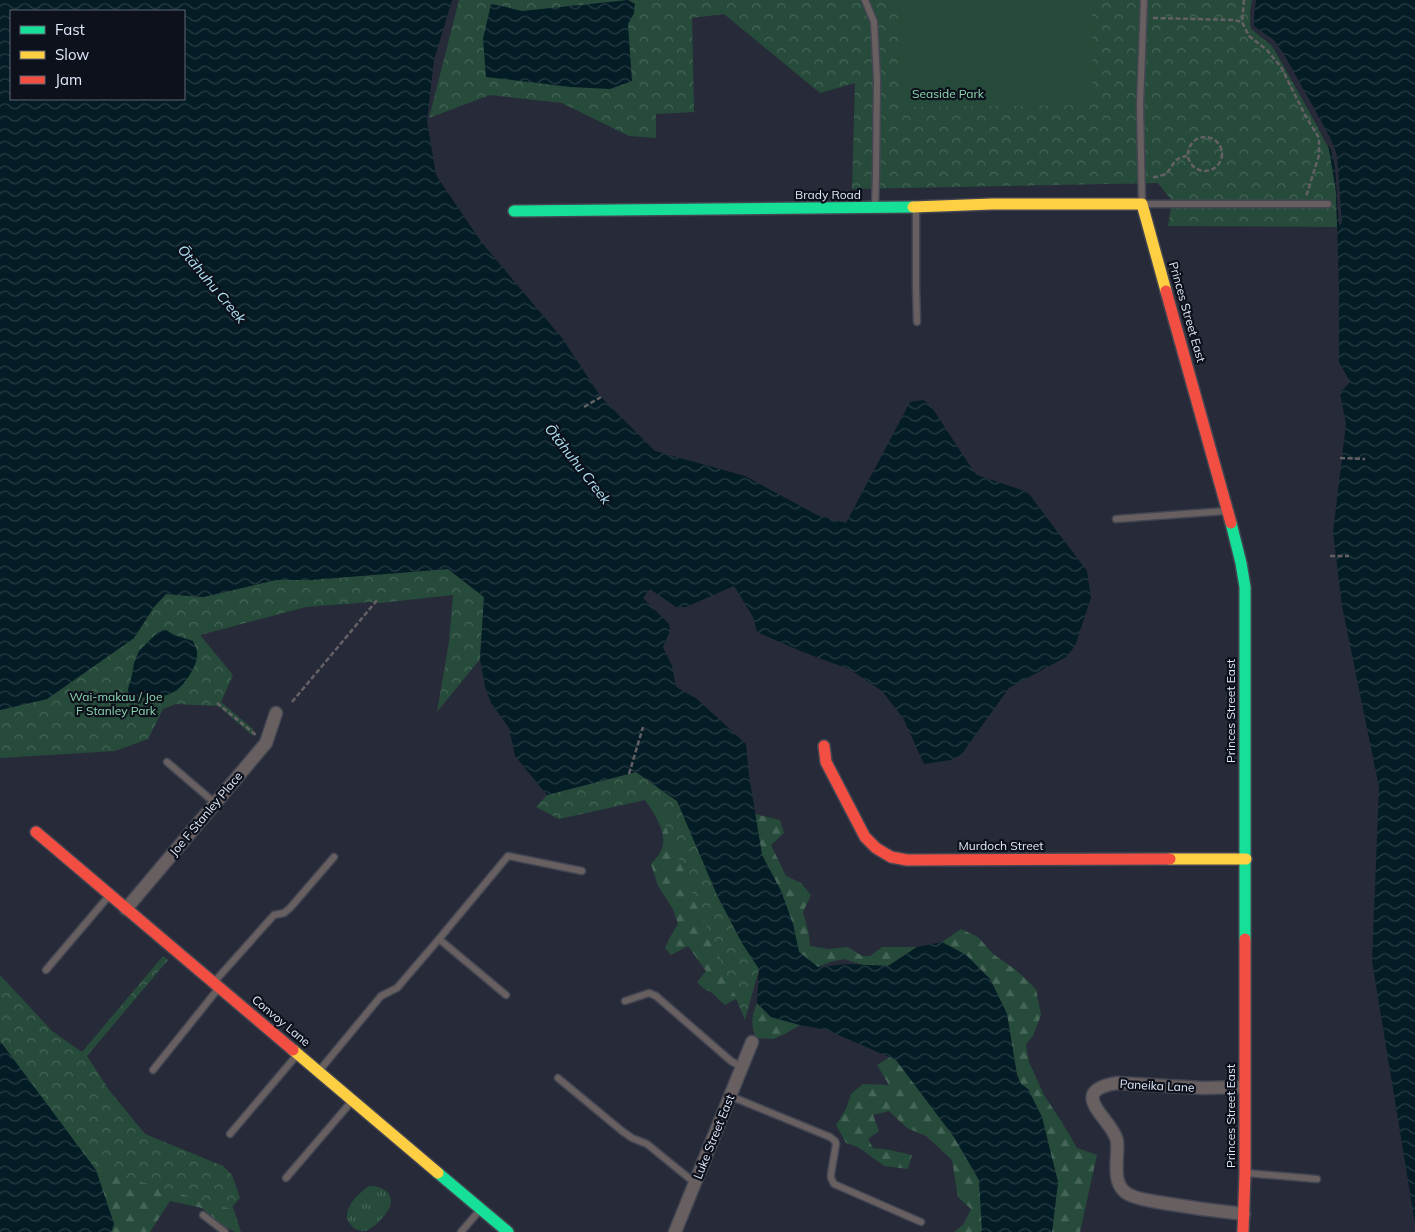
<svg xmlns="http://www.w3.org/2000/svg" width="1415" height="1232" font-family="Mulish,sans-serif">
<defs>
<pattern id="grass-tufts" width="24" height="20" patternUnits="userSpaceOnUse" patternTransform="scale(1.25)"><rect width="24" height="20" fill="#264b3a"/><path d="M3 7l-1-3M5 7V3M7 7l1-3M15 17l-1-3M17 17v-4M19 17l1-3" fill="none" stroke="#456557"/></pattern>
<pattern id="forest-firs" width="22" height="20" patternUnits="userSpaceOnUse" patternTransform="scale(1.25)"><rect width="22" height="20" fill="#264b3a"/><path d="M5 1l3.5 6h-7zM16 11l3.5 6h-7z" fill="#456557"/></pattern>
<pattern id="park-crowns" width="20" height="18" patternUnits="userSpaceOnUse" patternTransform="scale(1.25)"><rect width="20" height="18" fill="#264b3a"/><path d="M2 6a3 3 0 1 1 6 0M12 15a3 3 0 1 1 6 0" fill="none" stroke="#456557"/></pattern>
<pattern id="water-waves" width="16" height="10" patternUnits="userSpaceOnUse" patternTransform="scale(1.25)"><rect width="16" height="10" fill="#041c25"/><path d="M0 5q4-4 8 0t8 0" fill="none" stroke="#283d45"/></pattern>
</defs>
<rect width="100%" height="100%" fill="#272b39"/>
<path fill="url(#grass-tufts)" d="M 369,1186 C 378,1186 391,1189 391,1202 C 391,1211 372,1232 363,1231 C 358,1231 353,1228 350,1224 C 340,1210 358,1194 369,1186 Z"/>
<g fill="url(#forest-firs)">
<path d="M 635,788 L 677,801 L 717,895 L 743,995 L 725,1005 L 712,993 L 703,988 L 697,982 L 706,971 L 688,946 L 671,955 L 665,948 L 670,937 L 678,924 L 673,909 L 658,886 L 651,864 C 654,860 659,856 661,851 C 671,832 647,802 635,788 Z"/>
<path d="M 755,814 L 780,820 L 784,833 L 771,845 L 786,876 L 801,883 L 811,895 L 803,912 L 809,935 L 810,946 L 829,949 L 848,947 L 862,956 L 870,956 L 882,947 L 917,947 L 888,966 L 863,965 L 844,959 L 830,962 L 818,967 L 799,952 L 793,924 L 781,891 L 762,855 Z"/>
<path d="M 961,929 L 978,937 L 993,954 L 1016,970 L 1036,989 L 1041,1015 L 1033,1036 L 1026,1044 L 1029,1062 L 1044,1095 L 1063,1124 L 1077,1148 L 1097,1155 L 1080,1232 L 1052,1232 L 1058,1182 L 1028,1089 L 1021,1084 L 1017,1075 L 1007,1014 L 990,979 L 966,955 L 942,942 Z"/>
<path d="M 757,1003 L 771,1017 L 800,1025 L 785,1034 L 773,1039 L 756,1038 C 750,1024 752,1016 757,1003 Z"/>
<path d="M 0,1008 L 119,1108 L 154,1143 L 226,1186 L 241,1232 L 235,1232 L 222,1225 L 202,1208 L 170,1201 L 150,1232 L 111,1232 L 114,1224 L 95,1170 L 0,1041 Z"/>
<path d="M 890,1057 L 896,1060 L 954,1137 L 979,1180 L 982,1230 L 981,1232 L 954,1232 L 963,1225 L 971,1209 L 958,1197 L 952,1160 L 926,1136 L 907,1128 L 889,1111 L 873,1115 L 879,1131 L 868,1139 L 873,1148 L 890,1150 L 912,1155 L 908,1169 L 884,1166 L 858,1147 L 846,1143 L 836,1125 L 846,1109 L 851,1094 L 863,1084 L 889,1085 L 877,1065 Z"/>
</g>
<g fill="url(#park-crowns)">
<path d="M 459,0 L 1254,0 L 1251,15 L 1251,29 L 1272,46 L 1285,65 L 1330,151 L 1336,193 L 1337,227 L 1168,226 L 1172,201 L 1158,183 L 852,189 L 855,83 L 820,93 L 724,14 L 692,18 L 694,112 L 656,114 L 656,138 L 629,136 L 562,103 L 490,95 L 429,118 Z"/>
<path d="M 448,569 L 484,597 L 480,659 L 437,712 L 449,642 L 453,595 L 380,603 L 371,602 L 306,607 L 200,635 L 233,675 L 221,702 L 253,729 L 253,736 L 218,706 L 176,704 L 163,709 L 148,739 L 115,751 L 0,758 L 0,710 L 47,699 L 134,638 L 154,607 L 166,594 L 203,597 L 276,580 L 310,580 Z"/>
<path d="M 636,772 L 677,801 L 717,895 L 742,943 L 759,969 L 745,1020 L 654,798 L 559,819 L 536,807 L 547,795 Z"/>
<path d="M 163,956 L 168,960 L 87,1056 L 109,1090 L 145,1134 L 223,1166 L 232,1175 L 240,1198 L 230,1209 L 156,1186 L 96,1170 L 0,1041 L 0,975 L 52,1031 L 82,1052 Z"/>
</g>
<path fill="#264b3a" d="M 900,0 L 1092,0 L 1093,105 L 901,107 Z"/>
<g fill="url(#water-waves)" fill-rule="evenodd">
<path d="M 0,0 L 452,0 L 434,60 L 427,121 L 436,175 L 482,243 L 562,338 L 601,397 L 655,451 L 745,476 L 819,516 L 846,523 L 910,402 L 923,400 L 931,406 L 974,472 L 977,475 L 1025,491 L 1029,494 L 1087,571 L 1091,598 L 1075,646 L 1066,657 L 1009,688 L 961,755 L 951,760 L 924,764 L 903,718 L 882,691 L 849,669 L 805,653 L 757,632 L 753,617 L 734,586 L 686,607 L 676,607 L 650,589 L 643,598 L 669,624 L 670,631 L 663,647 L 672,666 L 676,687 L 696,698 L 746,744 L 749,775 L 762,855 L 781,891 L 793,924 L 799,952 L 818,967 L 848,964 L 888,966 L 917,947 L 942,942 L 966,955 L 990,979 L 1007,1014 L 1017,1075 L 1021,1084 L 1028,1089 L 1042,1117 L 1058,1182 L 1052,1232 L 981,1232 L 982,1230 L 979,1180 L 954,1137 L 896,1060 L 827,1030 L 800,1025 L 771,1017 L 757,1003 L 759,969 L 742,943 L 717,895 L 677,801 L 636,772 L 547,795 L 515,756 L 509,728 L 491,703 L 485,687 L 480,659 L 484,597 L 448,569 L 310,580 L 276,580 L 203,597 L 166,594 L 154,607 L 134,638 L 47,699 L 0,710 ZM 11,11 L 184,11 L 184,99 L 11,99 Z"/>
<path d="M 628,0 L 635,4 L 634,13 L 628,24 L 632,81 L 610,89 L 570,87 L 486,77 L 483,39 L 491,4 L 506,7 L 522,11 Z"/>
<path d="M 1254,0 L 1415,0 L 1415,1223 L 1372,961 L 1379,787 L 1342,606 L 1333,532 L 1346,424 L 1340,393 L 1350,382 L 1339,362 L 1339,288 L 1336,191 L 1328,144 L 1272,45 L 1252,27 Z"/>
<path d="M 166,630 L 174,635 L 193,641 C 194,644 197,648 197,652 C 199,665 183,689 170,694 C 157,699 150,692 136,701 L 128,700 L 128,689 L 132,675 L 134,663 L 139,651 L 158,632 Z"/>
<path d="M 0,1041 L 96,1170 L 114,1224 L 111,1232 L 0,1232 Z"/>
</g>
<path fill="#272b39" d="M 1252,0 L 1256,0 L 1254,16 L 1254,26 L 1274,40 L 1284,54 L 1330,137 L 1337,155 L 1342,223 L 1340,225 L 1339,225 L 1335,168 L 1331,150 L 1272,45 L 1254,30 L 1250,25 L 1250,12 Z"/>
<g fill="none" stroke-linecap="round" stroke-linejoin="round">
<g stroke="#434652" stroke-width="9">
<g id="lane">
<path d="M 865,0 L 874,22 L 877,80 L 876,174 L 875,207"/>
<path d="M 1144,0 L 1140,105 L 1142,204 L 1328,204"/>
<path d="M 916,208 L 916,286 L 917,322"/>
<path d="M 1116,519 L 1226,511"/>
<path d="M 167,762 L 215,803"/>
<path d="M 439,939 L 506,995"/>
<path d="M 46,970 L 108,897"/>
<path d="M 215,981 L 274,915 L 284,913 L 290,908 L 334,857"/>
<path d="M 625,1001 L 649,993 L 656,996 L 731,1061 L 742,1067"/>
<path d="M 153,1070 L 218,989"/>
<path d="M 319,1071 L 381,996 L 397,988 L 439,939 L 508,856 L 582,871"/>
<path d="M 558,1078 L 622,1131 L 632,1138 L 647,1144 L 695,1183"/>
<path d="M 730,1096 L 830,1137 L 835,1141 L 836,1144 L 831,1174 L 831,1178 L 834,1184 L 921,1222"/>
<path d="M 230,1134 L 297,1055"/>
<path d="M 1246,1173 L 1317,1179"/>
<path d="M 286,1178 L 352,1101"/>
<path d="M 203,1215 L 225,1232"/>
<path d="M 461,1232 L 480,1210"/>
</g>
</g>
<g stroke="#434652" stroke-width="15">
<g id="street">
<path d="M 126,909 L 266,743 L 276,713"/>
<path d="M 1244,1087 L 1203,1088 L 1117,1083 C 1064,1092 1113,1119 1117,1141 C 1119,1158 1110,1184 1128,1194 C 1136,1199 1148,1200 1157,1202 C 1186,1207 1215,1211 1244,1214"/>
<path d="M 675,1232 L 752,1042"/>
</g>
</g>
<g stroke="#434652" stroke-width="14">
<g id="fast">
<path d="M 514,211 L 913,207"/>
<path d="M 1231,523 L 1241,563 L 1245,587 L 1245,939"/>
<path d="M 438,1173 L 508,1232"/>
</g>
</g>
<g stroke="#434652" stroke-width="14">
<g id="slow">
<path d="M 913,207 L 992,204 L 1142,204 L 1166,291"/>
<path d="M 1170,859 L 1246,859"/>
<path d="M 293,1050 L 438,1173"/>
</g>
</g>
<g stroke="#434652" stroke-width="14">
<g id="jam">
<path d="M 1166,291 L 1231,523"/>
<path d="M 824,746 L 826,762 L 865,837 L 876,848 L 891,857 L 907,860 L 1170,859"/>
<path d="M 36,832 L 293,1050"/>
<path d="M 1243,1232 L 1245,1173 L 1245,939"/>
</g>
</g>
<g stroke="#656065" stroke-width="2.5" stroke-dasharray="5 2.5" stroke-linecap="butt">
<path d="M 1244,0 L 1242,22 L 1249,36 L 1267,50 L 1281,67 L 1305,115 L 1319,138 L 1319,155 L 1306,197"/>
<path d="M 1153,18 L 1234,20 L 1242,22"/>
<circle cx="1205" cy="154" r="17"/>
<path d="M 1153,177 C 1156,177 1161,176 1165,174 C 1175,167 1170,159 1187,156"/>
<path d="M 584,407 L 601,397"/>
<path d="M 1340,458 L 1365,459"/>
<path d="M 1330,556 L 1349,556"/>
<path d="M 292,702 L 378,599"/>
<path d="M 217,703 L 256,735"/>
<path d="M 629,774 L 643,727"/>
</g>
<use href="#lane" stroke="#685f60" stroke-width="6"/>
<use href="#street" stroke="#685f60" stroke-width="12"/>
<use href="#fast" stroke="#16e098" stroke-width="11"/>
<use href="#slow" stroke="#ffcf43" stroke-width="11"/>
<use href="#jam" stroke="#f24e42" stroke-width="11"/>
</g>
<g text-anchor="middle" stroke-width="4.5" stroke-linejoin="round" paint-order="stroke">
<g font-size="12" fill="#8cd9af" stroke="#0d111c">
<text x="948" y="98">Seaside Park</text>
<text x="116" y="701">Wai-makau / Joe<tspan x="116" dy="14">F Stanley Park</tspan></text>
</g>
<g font-size="12" fill="#e1e8f9" stroke="#0d111c">
<text x="828" y="199">Brady Road</text>
<text transform="translate(1187 312) rotate(74)" y="4">Princes Street East</text>
<text transform="translate(1231 711) rotate(-90)" y="4">Princes Street East</text>
<text transform="translate(206 814) rotate(-50)" y="4">Joe F Stanley Place</text>
<text x="1001" y="850">Murdoch Street</text>
<text transform="translate(281 1021) rotate(40)" y="4">Convoy Lane</text>
<text transform="translate(1157 1086) rotate(3)" y="4">Paneika Lane</text>
<text transform="translate(1231 1116) rotate(-90)" y="4">Princes Street East</text>
<text transform="translate(714 1137) rotate(-68)" y="4">Luke Street East</text>
</g>
<g font-size="14" font-style="italic" fill="#b2e6f7" stroke="#0d111c">
<text transform="translate(212 284) rotate(50)" y="5">Ōtāhuhu Creek</text>
<text transform="translate(578 464) rotate(52)" y="5">Ōtāhuhu Creek</text>
</g>
</g>
<rect x="10" y="10" width="175" height="90" fill="#0d111c" stroke="#626774"/>
<rect x="20" y="26" width="25" height="8" fill="#16e098" stroke="#626774"/>
<text x="55" y="35" font-size="15" fill="#e1e8f9">Fast</text>
<rect x="20" y="51" width="25" height="8" fill="#ffcf43" stroke="#626774"/>
<text x="55" y="60" font-size="15" fill="#e1e8f9">Slow</text>
<rect x="20" y="76" width="25" height="8" fill="#f24e42" stroke="#626774"/>
<text x="55" y="85" font-size="15" fill="#e1e8f9">Jam</text>
</svg>
